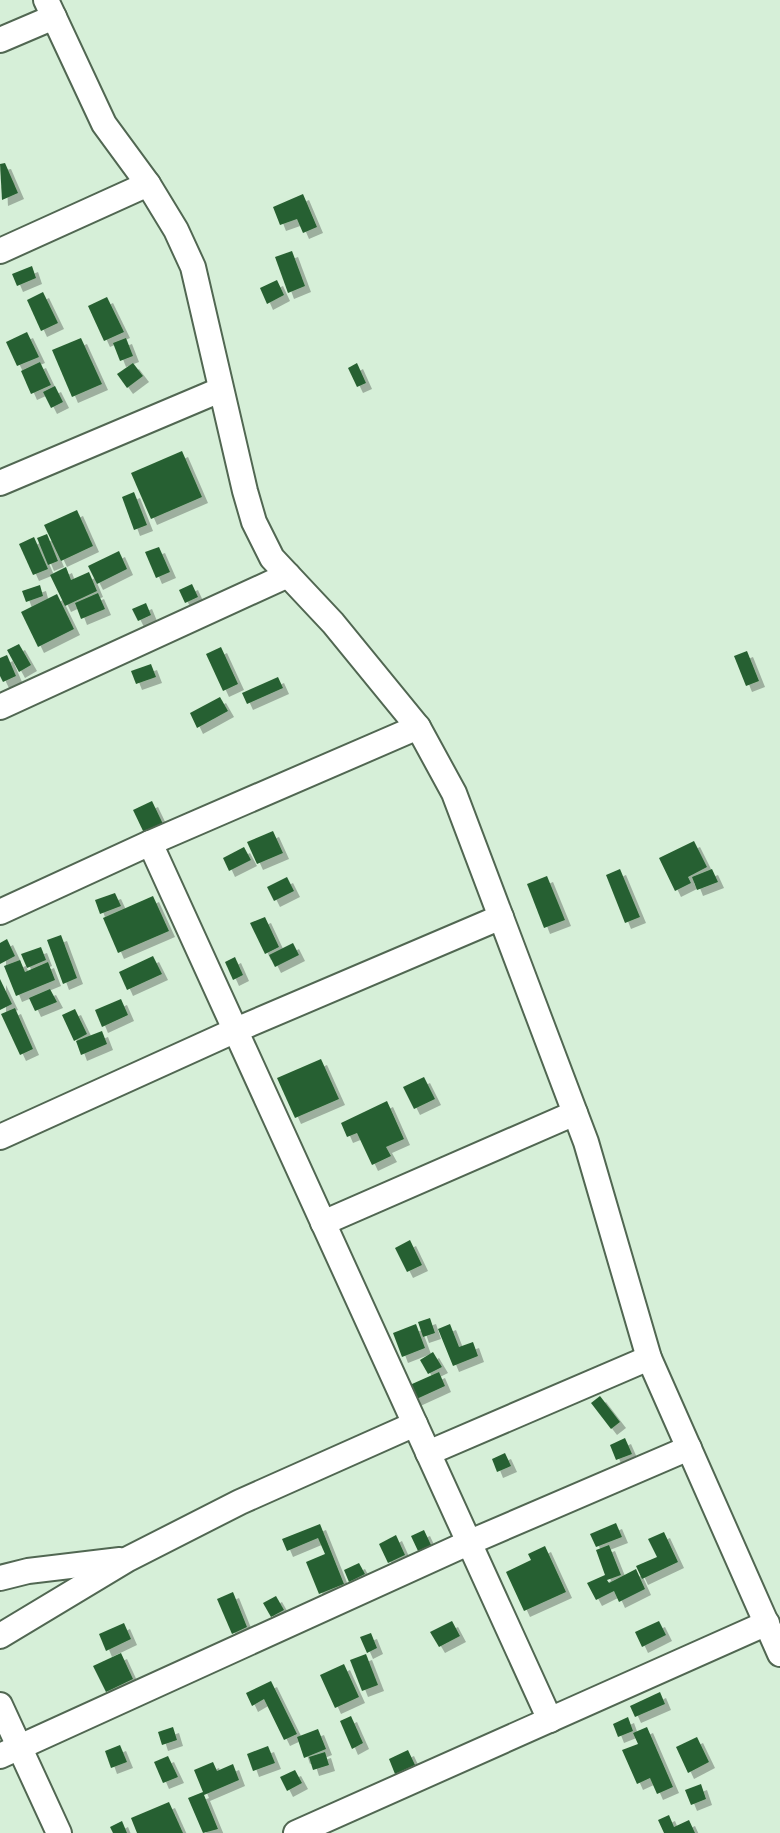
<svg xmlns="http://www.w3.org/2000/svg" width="780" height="1833" font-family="Jost,sans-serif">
<defs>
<filter id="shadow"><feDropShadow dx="6" dy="6" stdDeviation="0" flood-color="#0004"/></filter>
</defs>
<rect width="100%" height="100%" fill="#d6efd8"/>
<g fill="#286130" filter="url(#shadow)">
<path d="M 5,163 L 18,193 L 2,200 L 0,164 Z"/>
<path d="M 303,194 L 317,227 L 303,233 L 297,219 L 280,225 L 273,207 Z"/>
<path d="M 292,251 L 305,286 L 288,293 L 275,257 Z"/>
<path d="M 32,266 L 36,278 L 17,286 L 12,274 Z"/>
<path d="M 277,280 L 284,295 L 267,304 L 260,288 Z"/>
<path d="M 43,292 L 58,323 L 41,331 L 27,300 Z"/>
<path d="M 107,297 L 124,332 L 104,341 L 88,306 Z"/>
<path d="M 27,332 L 39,357 L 17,366 L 6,342 Z"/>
<path d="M 81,338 L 102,384 L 72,397 L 52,350 Z"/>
<path d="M 126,338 L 133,356 L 120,361 L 113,343 Z"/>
<path d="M 40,362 L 51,385 L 31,394 L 21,371 Z"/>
<path d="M 133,363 L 143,376 L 127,388 L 117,374 Z"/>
<path d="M 357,363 L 366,383 L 357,387 L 348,368 Z"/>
<path d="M 55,386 L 63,402 L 51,408 L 43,392 Z"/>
<path d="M 182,451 L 202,497 L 151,519 L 131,473 Z"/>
<path d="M 134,492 L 147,525 L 134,530 L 122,497 Z"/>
<path d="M 77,510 L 93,546 L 61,561 L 44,525 Z"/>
<path d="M 47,534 L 58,561 L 48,565 L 37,538 Z"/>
<path d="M 34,537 L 48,569 L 33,575 L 19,544 Z"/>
<path d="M 159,547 L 170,572 L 156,578 L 145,552 Z"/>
<path d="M 119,551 L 127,569 L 97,584 L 88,566 Z"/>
<path d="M 66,567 L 71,580 L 89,572 L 97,591 L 65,606 L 50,575 Z"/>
<path d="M 192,584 L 198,597 L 185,603 L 179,590 Z"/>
<path d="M 40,585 L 43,596 L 26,602 L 22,591 Z"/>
<path d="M 98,593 L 105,609 L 81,619 L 75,603 Z"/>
<path d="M 57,594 L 74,629 L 38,647 L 21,612 Z"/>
<path d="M 146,603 L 151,615 L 138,621 L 132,609 Z"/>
<path d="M 19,644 L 31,665 L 19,672 L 7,650 Z"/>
<path d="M 221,647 L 238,684 L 223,691 L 206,654 Z"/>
<path d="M 747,651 L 759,681 L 746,686 L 734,656 Z"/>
<path d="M 7,655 L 16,676 L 3,682 L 0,676 L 0,658 Z"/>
<path d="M 151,664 L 156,677 L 136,684 L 131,671 Z"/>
<path d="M 278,677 L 283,688 L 247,704 L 242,693 Z"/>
<path d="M 220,697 L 228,711 L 197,728 L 190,713 Z"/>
<path d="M 152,801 L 163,824 L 144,833 L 133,810 Z"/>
<path d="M 273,831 L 283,853 L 257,864 L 247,842 Z"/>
<path d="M 694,841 L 707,867 L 688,877 L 691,883 L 675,891 L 659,858 Z"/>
<path d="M 244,847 L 251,860 L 229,871 L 223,858 Z"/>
<path d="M 620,869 L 640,917 L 625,923 L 606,875 Z"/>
<path d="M 712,869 L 718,882 L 697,890 L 692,877 Z"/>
<path d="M 547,876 L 565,920 L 544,928 L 527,884 Z"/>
<path d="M 287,877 L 294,891 L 274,901 L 267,887 Z"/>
<path d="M 115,893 L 121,906 L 100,914 L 95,900 Z"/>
<path d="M 153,896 L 169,931 L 118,953 L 103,918 Z"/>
<path d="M 265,917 L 279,947 L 265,954 L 250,923 Z"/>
<path d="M 61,935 L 77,978 L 63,984 L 47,940 Z"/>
<path d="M 7,939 L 15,956 L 0,964 L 0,943 Z"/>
<path d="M 293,943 L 299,955 L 275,967 L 269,955 Z"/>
<path d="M 41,947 L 46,960 L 27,968 L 21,954 Z"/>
<path d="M 153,956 L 162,974 L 127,990 L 119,972 Z"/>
<path d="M 235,957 L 243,975 L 233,980 L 225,962 Z"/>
<path d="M 20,960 L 25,972 L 48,962 L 55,980 L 16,996 L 4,966 Z"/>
<path d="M 0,979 L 12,1004 L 0,1010 Z"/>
<path d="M 50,989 L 57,1002 L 35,1011 L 29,998 Z"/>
<path d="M 121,999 L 128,1015 L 102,1027 L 95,1010 Z"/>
<path d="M 15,1008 L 33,1049 L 20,1055 L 1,1014 Z"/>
<path d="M 75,1009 L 87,1034 L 74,1041 L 62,1015 Z"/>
<path d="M 102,1031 L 107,1044 L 81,1055 L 76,1041 Z"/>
<path d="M 321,1059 L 339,1099 L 295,1118 L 277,1078 Z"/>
<path d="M 424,1077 L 435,1099 L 414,1109 L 403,1087 Z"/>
<path d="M 387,1101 L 404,1139 L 386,1147 L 391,1156 L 372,1165 L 357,1133 L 347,1137 L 341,1123 Z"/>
<path d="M 410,1240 L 422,1265 L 407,1272 L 395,1248 Z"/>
<path d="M 430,1318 L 435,1333 L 423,1337 L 418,1322 Z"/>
<path d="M 416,1324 L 425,1348 L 402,1357 L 393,1333 Z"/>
<path d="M 450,1324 L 459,1347 L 473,1342 L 478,1356 L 453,1366 L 438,1329 Z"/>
<path d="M 433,1352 L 442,1367 L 428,1374 L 420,1360 Z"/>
<path d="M 439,1372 L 445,1386 L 410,1402 L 403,1388 Z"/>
<path d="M 600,1396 L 620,1422 L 611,1429 L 591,1403 Z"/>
<path d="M 625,1438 L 632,1454 L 616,1460 L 610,1445 Z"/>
<path d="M 505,1453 L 511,1466 L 497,1472 L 492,1459 Z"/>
<path d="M 616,1523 L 622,1537 L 596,1547 L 590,1534 Z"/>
<path d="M 320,1524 L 344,1584 L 319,1594 L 306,1562 L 325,1554 L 318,1538 L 287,1551 L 282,1539 Z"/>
<path d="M 424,1530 L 431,1545 L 418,1551 L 411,1536 Z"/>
<path d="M 664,1532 L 678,1562 L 642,1579 L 636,1566 L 657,1557 L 648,1539 Z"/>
<path d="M 396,1535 L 405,1555 L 388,1563 L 379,1544 Z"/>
<path d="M 609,1545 L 621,1575 L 607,1580 L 609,1583 L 636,1569 L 645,1589 L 619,1602 L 614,1591 L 596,1600 L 587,1583 L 605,1575 L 596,1550 Z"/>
<path d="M 545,1546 L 566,1592 L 524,1611 L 506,1572 L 531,1560 L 528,1554 Z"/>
<path d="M 359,1563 L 365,1574 L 349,1582 L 344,1570 Z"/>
<path d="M 233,1592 L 247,1627 L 232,1634 L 217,1599 Z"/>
<path d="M 276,1596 L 284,1610 L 271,1617 L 263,1603 Z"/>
<path d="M 452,1621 L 460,1636 L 439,1647 L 430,1632 Z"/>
<path d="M 659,1621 L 666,1635 L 642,1647 L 635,1632 Z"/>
<path d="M 124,1623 L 131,1639 L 106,1651 L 99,1634 Z"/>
<path d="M 371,1633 L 377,1648 L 367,1653 L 360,1637 Z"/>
<path d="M 121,1653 L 133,1679 L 106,1692 L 93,1666 Z"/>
<path d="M 366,1654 L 378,1685 L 362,1691 L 350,1660 Z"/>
<path d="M 344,1664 L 359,1697 L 335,1708 L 320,1675 Z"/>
<path d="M 271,1681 L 297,1734 L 284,1740 L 264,1699 L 252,1706 L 246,1693 Z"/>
<path d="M 660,1692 L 665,1704 L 635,1717 L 630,1706 Z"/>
<path d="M 351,1716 L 363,1743 L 352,1749 L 340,1721 Z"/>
<path d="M 628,1717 L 633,1731 L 618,1737 L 613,1724 Z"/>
<path d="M 173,1727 L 177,1740 L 162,1745 L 158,1732 Z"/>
<path d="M 647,1727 L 673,1787 L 657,1794 L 650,1778 L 637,1784 L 622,1750 L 638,1744 L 633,1733 Z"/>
<path d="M 318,1729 L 326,1749 L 304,1758 L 297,1737 Z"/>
<path d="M 697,1737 L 709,1762 L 688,1773 L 676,1747 Z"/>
<path d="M 120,1745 L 127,1762 L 111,1768 L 105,1751 Z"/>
<path d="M 268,1746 L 275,1763 L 253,1771 L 247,1754 Z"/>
<path d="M 408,1750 L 415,1765 L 395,1774 L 389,1759 Z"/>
<path d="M 325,1752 L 329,1765 L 313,1770 L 309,1757 Z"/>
<path d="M 168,1756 L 178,1777 L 163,1783 L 154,1762 Z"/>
<path d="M 213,1762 L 217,1771 L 233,1764 L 239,1780 L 204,1795 L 218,1829 L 203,1833 L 188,1798 L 203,1792 L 194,1770 Z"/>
<path d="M 295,1770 L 302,1783 L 287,1791 L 280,1777 Z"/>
<path d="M 701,1784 L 706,1799 L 691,1805 L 685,1790 Z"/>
<path d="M 169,1802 L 183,1833 L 137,1833 L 131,1818 Z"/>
<path d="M 669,1815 L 674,1827 L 689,1820 L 695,1833 L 664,1833 L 658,1820 Z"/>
<path d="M 122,1821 L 127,1833 L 113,1833 L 110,1827 Z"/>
</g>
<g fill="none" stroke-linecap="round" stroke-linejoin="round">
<g stroke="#516752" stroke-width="28">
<g id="minor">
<path d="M 46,0 L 104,124 L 148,184 L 176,230 L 193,267 L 245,491 L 254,522 L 272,558 L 333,623 L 418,727 L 454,793 L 586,1142 L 649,1358 L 780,1654"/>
<path d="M 0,40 L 54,17"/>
<path d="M 0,251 L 148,184"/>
<path d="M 0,483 L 220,390"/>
<path d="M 0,707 L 288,575"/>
<path d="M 150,843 L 550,1720"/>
<path d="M 0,912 L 150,843 L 418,727"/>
<path d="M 0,1137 L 236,1030 L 501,917"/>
<path d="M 323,1223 L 575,1113"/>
<path d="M 428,1453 L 649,1358"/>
<path d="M 0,1578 L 28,1571 L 120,1560"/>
<path d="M 0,1636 L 128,1559 L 240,1502 L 415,1424"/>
<path d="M 0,1705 L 59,1833"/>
<path d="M 0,1756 L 468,1543 L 689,1448"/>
<path d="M 296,1833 L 767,1623"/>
</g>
</g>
<use href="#minor" stroke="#fff" stroke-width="24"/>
</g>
</svg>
